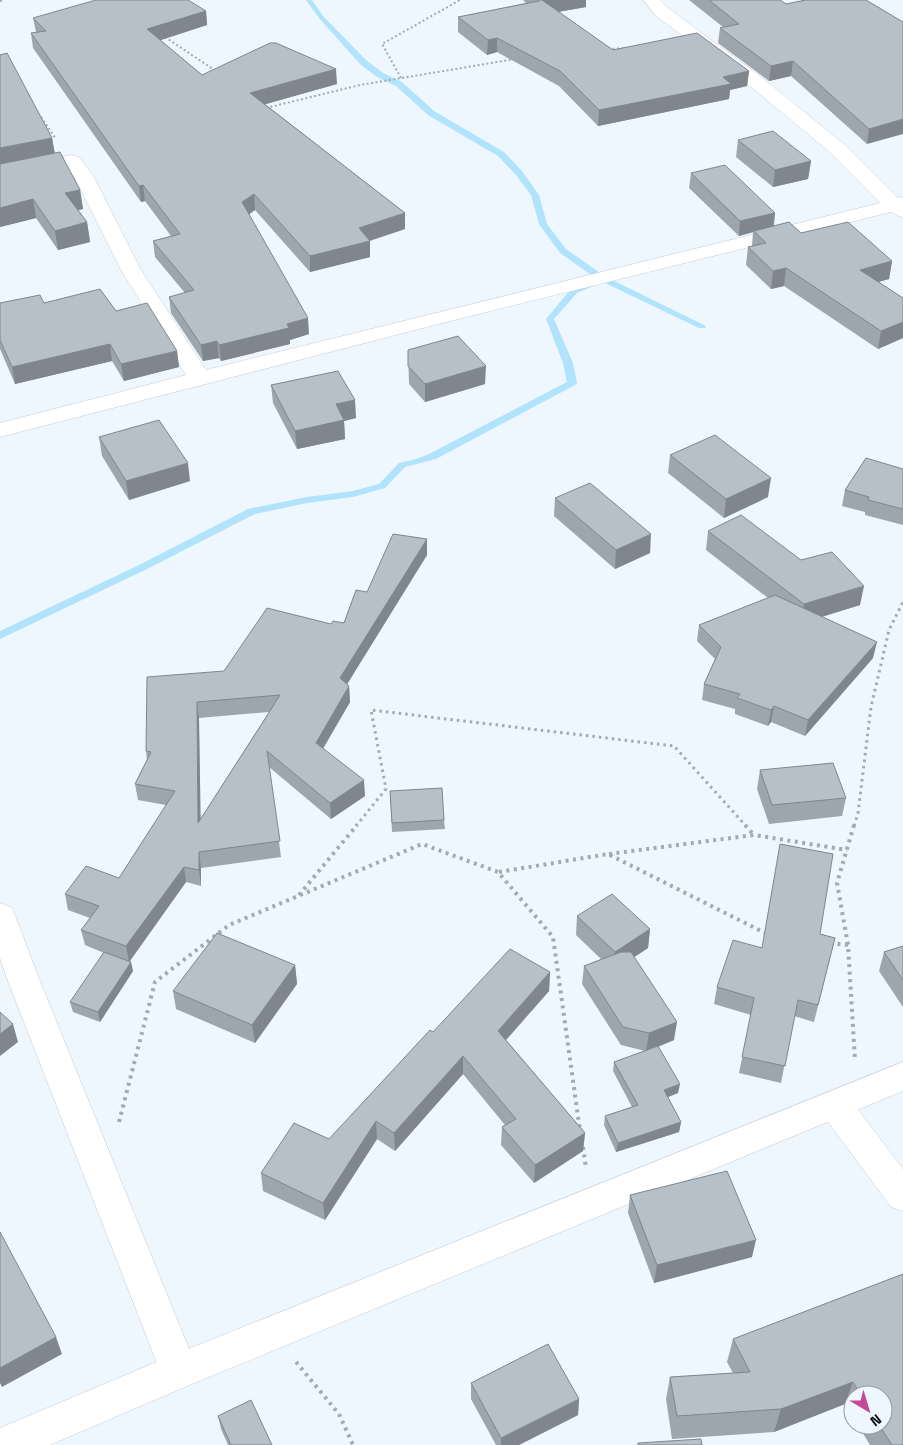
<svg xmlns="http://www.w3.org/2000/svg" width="903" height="1445" font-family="'Space Grotesk',sans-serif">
<rect width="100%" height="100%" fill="#eef7fe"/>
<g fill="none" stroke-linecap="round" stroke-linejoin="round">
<path fill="#b1e3fc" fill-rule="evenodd" d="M 306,0 L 312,0 L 323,16 L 366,60 L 383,73 L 402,82 L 434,111 L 504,152 L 522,171 L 539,195 L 547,224 L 566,249 L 606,277 L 706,326 L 705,328 L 699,328 L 603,282 L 577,293 L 554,319 L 573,363 L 577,383 L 575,385 L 436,459 L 405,467 L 385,488 L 353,497 L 307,503 L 255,514 L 145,570 L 0,639 L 0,631 L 137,566 L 248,509 L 307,497 L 353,491 L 379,484 L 399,463 L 416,459 L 429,454 L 567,382 L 563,363 L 546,319 L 571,289 L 597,279 L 560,253 L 539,224 L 531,195 L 516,175 L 498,156 L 428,115 L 396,86 L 377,77 L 360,64 L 319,18 Z"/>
<g stroke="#c4cdd6" stroke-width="1">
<g id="minor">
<path d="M 643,0 L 660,0 L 668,8 L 756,73 L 845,145 L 898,198 L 903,197 L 903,218 L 891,212 L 458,319 L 0,437 L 0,423 L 186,375 L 121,270 L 75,178 L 67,168 L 0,181 L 0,169 L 72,155 L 79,157 L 94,177 L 141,270 L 206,370 L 880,203 L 831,153 L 744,81 L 656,16 Z"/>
<path d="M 0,903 L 11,907 L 15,915 L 38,976 L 198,1371 L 192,1384 L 179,1389 L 166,1384 L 160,1371 L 6,976 L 0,958 Z"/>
<path d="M 835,1091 L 847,1095 L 903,1169 L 903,1211 L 891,1207 L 823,1115 L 818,1105 L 823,1095 Z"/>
</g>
</g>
<g stroke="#c4cdd6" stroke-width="1">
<path id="tertiary" d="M 903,1062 L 903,1091 L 192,1384 L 50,1445 L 0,1445 L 0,1428 L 166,1358 Z"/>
</g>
<g stroke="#a3aab0" stroke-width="2" stroke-dasharray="2 2.5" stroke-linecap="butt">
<path d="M 0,1 L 4,0"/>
<path d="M 797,2 L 805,0"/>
<path d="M 165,37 L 216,71"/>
<path d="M 608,49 L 627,48"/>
<path d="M 401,78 L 382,44 L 460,0"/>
<path d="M 266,108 L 360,85 L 515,59"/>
<path d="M 41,117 L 56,139"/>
</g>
<g stroke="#a3aab0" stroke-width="3" stroke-dasharray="2.5 4" stroke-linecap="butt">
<path d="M 356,826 L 386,789 L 371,710 L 674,746 L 746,826"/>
<path d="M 854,826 L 858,813 L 871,707 L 889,630 L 903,602"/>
</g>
<g stroke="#a3aab0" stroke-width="4" stroke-dasharray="3 4.5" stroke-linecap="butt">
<path d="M 745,825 L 754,835"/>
<path d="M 854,825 L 837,883 L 848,945 L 855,1060"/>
<path d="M 609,854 L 754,835 L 847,850"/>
<path d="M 499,872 L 608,854 L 767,934"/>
<path d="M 299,895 L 357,825"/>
<path d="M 830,943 L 848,945"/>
<path d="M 119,1122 L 155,982 L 229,925 L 422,844 L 498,872 L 553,937 L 580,1131"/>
<path d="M 583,1147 L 586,1168"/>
<path d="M 296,1362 L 339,1414 L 353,1445"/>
</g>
<use href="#minor" fill="#fff" fill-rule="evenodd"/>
<use href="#tertiary" fill="#fff" fill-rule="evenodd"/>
</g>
<g fill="#9da5ad" fill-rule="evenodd">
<path d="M 523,0 L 586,0 L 586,7 L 558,12 L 613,50 L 749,71 L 747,86 L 730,90 L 729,99 L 598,126 L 559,86 L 497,52 L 487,55 L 458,32 L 458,17 L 526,3 Z"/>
<path d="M 689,0 L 780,0 L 786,4 L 902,23 L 867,144 L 791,76 L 769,81 L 718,43 L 720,28 L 723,27 Z"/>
<path d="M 206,11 L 207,25 L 160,40 L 202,75 L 337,84 L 265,104 L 405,213 L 405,229 L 370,241 L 370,257 L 310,272 L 255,210 L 249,214 L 309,334 L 290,340 L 290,344 L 221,361 L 219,358 L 203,361 L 171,313 L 169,297 L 185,293 L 155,257 L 153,241 L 171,236 L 145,201 L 141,202 L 33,48 L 31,33 L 36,32 L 33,18 Z"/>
<path d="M 52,138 L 55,153 L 80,190 L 83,209 L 78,210 L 87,222 L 90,242 L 58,250 L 36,218 L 0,227 Z"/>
<path d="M 738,140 L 811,161 L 808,179 L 773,187 L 736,157 Z"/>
<path d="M 691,173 L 775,213 L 774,226 L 892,261 L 889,279 L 878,282 L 903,298 L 903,338 L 878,349 L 784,286 L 771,289 L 746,265 L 748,247 L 752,246 L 753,232 L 739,236 L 689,188 Z"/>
<path d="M 0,303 L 44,303 L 116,311 L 177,351 L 179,367 L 124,381 L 112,361 L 15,384 L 0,349 Z"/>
<path d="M 408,350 L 485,384 L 425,402 L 409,384 Z"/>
<path d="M 271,385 L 356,418 L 344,421 L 345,439 L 297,449 L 273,403 Z"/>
<path d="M 99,437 L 190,481 L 129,500 L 102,456 Z"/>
<path d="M 670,455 L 768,497 L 724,518 L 668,473 Z"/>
<path d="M 903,469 L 903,525 L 865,515 L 865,512 L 842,506 L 845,490 Z"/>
<path d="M 555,498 L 650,553 L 615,569 L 554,516 Z"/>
<path d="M 708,531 L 860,605 L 822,617 L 873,658 L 805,736 L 771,722 L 768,726 L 735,714 L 735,709 L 702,700 L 704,684 L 715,659 L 697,641 L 699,625 L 768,598 L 706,550 Z"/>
<path d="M 427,539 L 427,555 L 347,684 L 349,686 L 350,702 L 323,748 L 365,796 L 331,819 L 269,767 L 281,857 L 201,868 L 201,886 L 186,882 L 130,961 L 133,971 L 100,1022 L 73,1012 L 70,1002 L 104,953 L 85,945 L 81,930 L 90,918 L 68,910 L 65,894 L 119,878 L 166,805 L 138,800 L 135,784 L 147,760 L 146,751 L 224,671 L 331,624 L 344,623 L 367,592 ZM 269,712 L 200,820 L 199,718 Z"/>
<path d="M 760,770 L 846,798 L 842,816 L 769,824 L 757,789 Z"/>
<path d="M 390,791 L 444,820 L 445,829 L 392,832 Z"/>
<path d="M 577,916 L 650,929 L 648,948 L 634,957 L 674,1040 L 658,1047 L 678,1093 L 668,1097 L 681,1122 L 679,1132 L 616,1152 L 604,1125 L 605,1116 L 632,1107 L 613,1071 L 614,1062 L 645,1051 L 621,1045 L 582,984 L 584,966 L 601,959 L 576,935 Z"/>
<path d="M 820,934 L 835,938 L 814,1022 L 794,1016 L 781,1083 L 739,1073 L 751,1015 L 714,1004 L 717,987 L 762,948 Z"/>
<path d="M 903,946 L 903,1007 L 879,971 L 884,952 Z"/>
<path d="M 295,965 L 297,984 L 255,1043 L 176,1009 L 173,991 Z"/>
<path d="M 550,972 L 549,991 L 506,1040 L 585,1133 L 583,1151 L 534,1183 L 501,1145 L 502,1127 L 505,1125 L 463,1074 L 395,1151 L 377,1139 L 325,1220 L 263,1191 L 261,1173 L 329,1139 L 433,1032 Z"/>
<path d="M 630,1195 L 752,1257 L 654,1283 L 628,1213 Z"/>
<path d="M 903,1274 L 903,1445 L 870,1445 L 858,1425 L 883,1425 L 883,1395 L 853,1395 L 853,1417 L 845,1404 L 774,1432 L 672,1439 L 666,1399 L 670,1377 L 733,1373 L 727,1362 L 733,1339 Z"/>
<path d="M 471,1383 L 579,1399 L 578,1415 L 519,1445 L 496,1445 L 471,1399 Z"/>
<path d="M 218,1416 L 272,1445 L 228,1445 L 221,1429 Z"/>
</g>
<g fill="#7f868d">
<path d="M 541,0 L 586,0 L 586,7 L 541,15 Z"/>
<path d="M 206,11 L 207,25 L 149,44 L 147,29 Z"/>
<path d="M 497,38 L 497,52 L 487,55 L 488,40 Z"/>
<path d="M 793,61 L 791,76 L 769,81 L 771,66 Z"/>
<path d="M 336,69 L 337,84 L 252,108 L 250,93 Z"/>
<path d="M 749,71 L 747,86 L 730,90 L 729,99 L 598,126 L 599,110 L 723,77 Z"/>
<path d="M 903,119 L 903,134 L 867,144 L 869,129 Z"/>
<path d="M 52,138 L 55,156 L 0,167 L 0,148 Z"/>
<path d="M 811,161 L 808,179 L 773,187 L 775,170 Z"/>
<path d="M 143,185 L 145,201 L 141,202 L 139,186 Z"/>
<path d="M 80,190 L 83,209 L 69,212 L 65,193 Z"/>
<path d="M 254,194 L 255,210 L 244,218 L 242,202 Z"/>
<path d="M 33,199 L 36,218 L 0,227 L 0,208 Z"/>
<path d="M 405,213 L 405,229 L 368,241 L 370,241 L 370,257 L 310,272 L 310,256 L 359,228 Z"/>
<path d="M 775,213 L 773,228 L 754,231 L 753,232 L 739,236 L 740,221 Z"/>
<path d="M 87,222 L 90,242 L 58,250 L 55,231 Z"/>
<path d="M 892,261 L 889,279 L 857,288 L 860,270 Z"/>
<path d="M 786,268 L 784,286 L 771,289 L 773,271 Z"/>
<path d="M 308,318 L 309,334 L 290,340 L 290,344 L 221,361 L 219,345 Z"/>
<path d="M 903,322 L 903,338 L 878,349 L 881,331 Z"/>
<path d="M 217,341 L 219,358 L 203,361 L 201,345 Z"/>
<path d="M 110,344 L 112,361 L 15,384 L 12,367 Z"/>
<path d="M 177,351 L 179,367 L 124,381 L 121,364 Z"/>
<path d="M 486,366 L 485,384 L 425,402 L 425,384 Z"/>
<path d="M 355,400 L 356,418 L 344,421 L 345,439 L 297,449 L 295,431 L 336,404 Z"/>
<path d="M 188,463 L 190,481 L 129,500 L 126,481 Z"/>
<path d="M 771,478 L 768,497 L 724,518 L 726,499 Z"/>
<path d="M 651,534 L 650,553 L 615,569 L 616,550 Z"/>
<path d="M 427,539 L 427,555 L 341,694 L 340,678 Z"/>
<path d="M 864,586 L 860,605 L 801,623 L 804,604 Z"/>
<path d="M 877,642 L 873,658 L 805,736 L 808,720 Z"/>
<path d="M 349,686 L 350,702 L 317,759 L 316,743 Z"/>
<path d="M 197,702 L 199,718 L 201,839 L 198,823 Z"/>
<path d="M 774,706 L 771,722 L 768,726 L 771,710 Z"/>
<path d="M 364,780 L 365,796 L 331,819 L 330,803 Z"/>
<path d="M 199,852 L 201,868 L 201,886 L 199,870 Z"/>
<path d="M 184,867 L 186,882 L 129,962 L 126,946 Z"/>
<path d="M 650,929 L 648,948 L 613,971 L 615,952 Z"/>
<path d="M 131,962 L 133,971 L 100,1022 L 98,1012 Z"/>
<path d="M 295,965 L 297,984 L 255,1043 L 252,1025 Z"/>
<path d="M 550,972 L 549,991 L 498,1049 L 498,1031 Z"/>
<path d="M 677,1022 L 674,1040 L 646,1051 L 649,1033 Z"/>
<path d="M 13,1024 L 18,1042 L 0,1056 L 0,1034 Z"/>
<path d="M 463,1056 L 463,1074 L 395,1151 L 394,1133 Z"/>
<path d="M 680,1084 L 678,1093 L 663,1099 L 664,1090 Z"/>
<path d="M 376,1121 L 377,1139 L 325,1220 L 323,1203 Z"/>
<path d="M 681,1122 L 679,1132 L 616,1152 L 618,1143 Z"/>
<path d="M 585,1133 L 583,1151 L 534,1183 L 535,1165 Z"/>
<path d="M 756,1240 L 752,1257 L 654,1283 L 657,1265 Z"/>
<path d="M 56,1337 L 62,1354 L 2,1387 L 0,1383 L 0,1368 Z"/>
<path d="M 853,1382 L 845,1404 L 774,1432 L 781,1409 Z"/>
<path d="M 579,1399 L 578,1415 L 519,1445 L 501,1445 L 501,1438 Z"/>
</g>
<g fill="#b6c0c9" stroke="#7f868d" fill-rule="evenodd">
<path d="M 96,0 L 188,0 L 206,11 L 147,29 L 202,75 L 270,43 L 276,43 L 336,69 L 250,93 L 405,213 L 359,228 L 370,241 L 310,256 L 254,194 L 242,202 L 308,318 L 287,324 L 289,328 L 219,345 L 217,341 L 201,345 L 169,297 L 194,290 L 153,241 L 180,234 L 143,185 L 139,186 L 31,33 L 46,31 L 33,18 Z"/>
<path d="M 538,0 L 542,0 L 613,50 L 697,33 L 749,71 L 723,77 L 731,84 L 599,110 L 560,71 L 497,38 L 488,40 L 458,17 L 539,1 Z"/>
<path d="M 709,0 L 780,0 L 786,4 L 806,0 L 866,0 L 903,22 L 903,119 L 869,129 L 793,61 L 771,66 L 720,28 L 739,24 Z"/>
<path d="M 7,53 L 52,138 L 0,148 L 0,55 Z"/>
<path d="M 773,131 L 811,161 L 775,170 L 738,140 Z"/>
<path d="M 60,152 L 80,190 L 65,193 L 87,222 L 55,231 L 33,199 L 0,208 L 0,164 Z"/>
<path d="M 725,165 L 775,213 L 740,221 L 691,173 Z"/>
<path d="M 789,222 L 801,233 L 848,222 L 892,261 L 860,270 L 903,298 L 903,322 L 881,331 L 786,268 L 773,271 L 748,247 L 766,243 L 754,231 Z"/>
<path d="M 100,289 L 116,311 L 147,303 L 177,351 L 121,364 L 110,344 L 12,367 L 0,340 L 0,303 L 40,295 L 44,303 Z"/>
<path d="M 458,336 L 486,366 L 425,384 L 408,366 L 408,350 Z"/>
<path d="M 338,371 L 355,400 L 336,404 L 344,420 L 295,431 L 271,385 Z"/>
<path d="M 159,420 L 188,463 L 126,481 L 99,437 Z"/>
<path d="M 715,435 L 771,478 L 726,499 L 670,455 Z"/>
<path d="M 866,458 L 903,469 L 903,509 L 868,500 L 869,497 L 845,490 Z"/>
<path d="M 590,483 L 651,534 L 616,550 L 555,498 Z"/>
<path d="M 741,515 L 801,560 L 832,552 L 864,586 L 804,604 L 708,531 Z"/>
<path d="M 393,534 L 427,539 L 340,678 L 349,686 L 316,743 L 364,780 L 330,803 L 267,751 L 280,841 L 199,852 L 199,870 L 184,867 L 126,946 L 81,930 L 99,906 L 65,894 L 86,866 L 119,878 L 175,791 L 135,784 L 151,752 L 146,751 L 147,677 L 224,671 L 267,608 L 331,624 L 333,621 L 344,623 L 356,590 L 367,592 ZM 280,695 L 263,722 L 198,823 L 197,702 Z"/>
<path d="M 775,595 L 877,642 L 808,720 L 774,706 L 771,710 L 737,698 L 740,694 L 704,684 L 721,647 L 699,625 Z"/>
<path d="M 833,763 L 846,798 L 772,805 L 760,770 Z"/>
<path d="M 442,788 L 444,820 L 392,823 L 390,791 Z"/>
<path d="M 780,844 L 833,854 L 820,934 L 835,938 L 818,1005 L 798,1000 L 785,1066 L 742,1057 L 754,998 L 717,987 L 733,940 L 762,948 Z"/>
<path d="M 612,894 L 650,929 L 615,952 L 577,916 Z"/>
<path d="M 217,933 L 295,965 L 252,1025 L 173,991 Z"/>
<path d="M 903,946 L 903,980 L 884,952 Z"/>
<path d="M 510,949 L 550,972 L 498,1031 L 585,1133 L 535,1165 L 502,1127 L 516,1119 L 463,1056 L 394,1133 L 376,1121 L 323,1203 L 261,1173 L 294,1123 L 329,1139 L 430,1030 L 433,1032 Z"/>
<path d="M 104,952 L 131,962 L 98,1012 L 70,1002 Z"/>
<path d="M 621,952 L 631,952 L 677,1022 L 649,1033 L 623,1027 L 584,966 Z"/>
<path d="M 0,1012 L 13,1024 L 0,1034 Z"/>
<path d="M 658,1046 L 680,1084 L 664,1090 L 681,1122 L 618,1143 L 605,1116 L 638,1105 L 614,1062 Z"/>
<path d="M 727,1171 L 756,1240 L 657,1265 L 630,1195 Z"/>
<path d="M 0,1232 L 56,1337 L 0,1368 Z"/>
<path d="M 903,1274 L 903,1445 L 892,1445 L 879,1425 L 883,1425 L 883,1395 L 861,1395 L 853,1382 L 781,1409 L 677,1416 L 670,1377 L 750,1372 L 733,1339 Z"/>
<path d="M 548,1344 L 579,1399 L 501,1438 L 471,1383 Z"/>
<path d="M 251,1400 L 272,1445 L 231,1445 L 218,1416 Z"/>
<path d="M 701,1439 L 702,1445 L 638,1445 L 638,1443 Z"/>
</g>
<g transform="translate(868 1410) rotate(142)"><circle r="24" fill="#eef7fe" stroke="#93999f"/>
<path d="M0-4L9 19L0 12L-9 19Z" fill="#c34899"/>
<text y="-8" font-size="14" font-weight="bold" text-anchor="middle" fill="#0a0d10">N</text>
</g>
</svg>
